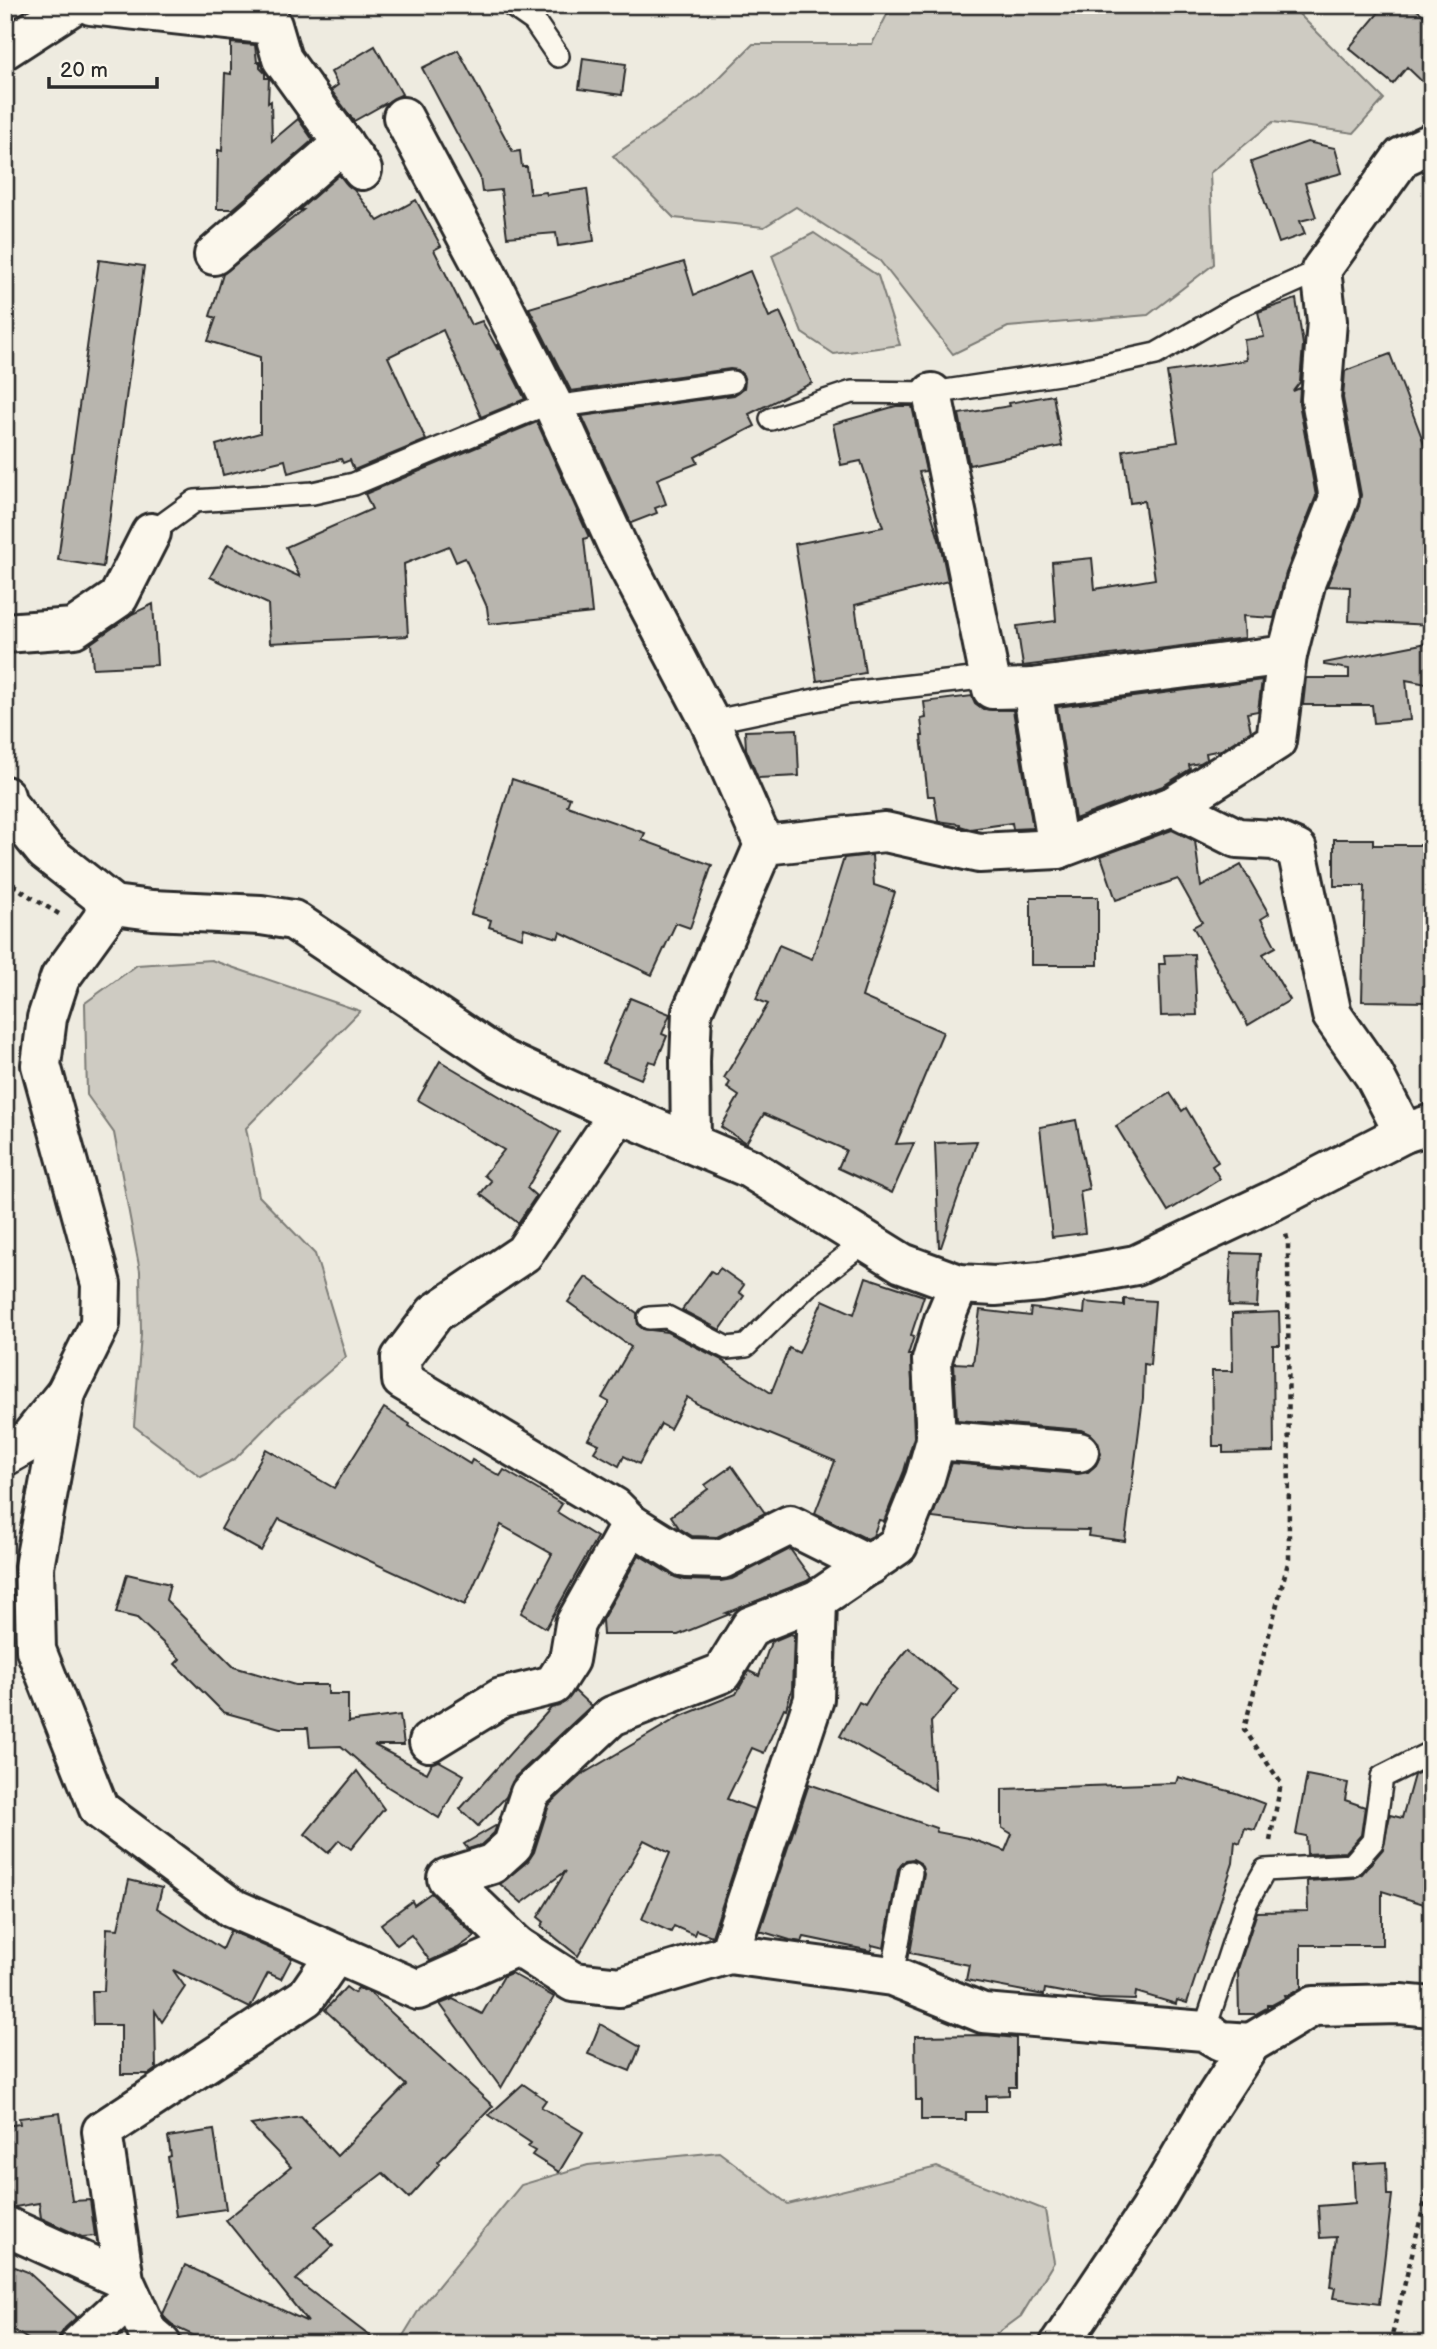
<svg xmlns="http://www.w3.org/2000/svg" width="1437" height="2349" font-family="'Balsamiq Sans',sans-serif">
<rect width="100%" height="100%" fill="#eeebe0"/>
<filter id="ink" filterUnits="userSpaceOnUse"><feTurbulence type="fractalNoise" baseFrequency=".0143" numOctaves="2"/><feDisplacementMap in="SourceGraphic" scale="14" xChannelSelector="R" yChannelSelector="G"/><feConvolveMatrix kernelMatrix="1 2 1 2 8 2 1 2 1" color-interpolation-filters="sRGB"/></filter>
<g filter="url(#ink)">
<g fill="#cecbc2" stroke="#7c7b76" stroke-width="2">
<path d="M 892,5 L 1290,5 L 1384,99 L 1354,133 L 1273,122 L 1210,173 L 1214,264 L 1148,315 L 1008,327 L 953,354 L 880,261 L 796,207 L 764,227 L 674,218 L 613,156 L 700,97 L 753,44 L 872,44 Z"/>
<path d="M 814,233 L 878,276 L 900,345 L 834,354 L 802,333 L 772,255 Z"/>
<path d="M 211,960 L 360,1011 L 246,1128 L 259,1196 L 315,1254 L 346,1357 L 276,1417 L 235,1459 L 201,1477 L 134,1426 L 141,1334 L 140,1271 L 114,1133 L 87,1095 L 85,1003 L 137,965 Z"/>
<path d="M 719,2152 L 788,2204 L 937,2167 L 1045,2210 L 1054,2262 L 1021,2316 L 983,2344 L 398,2344 L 420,2308 L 521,2185 L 588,2165 Z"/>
</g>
<g fill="#b8b5ae" stroke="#2b2b2b" stroke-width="2">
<path d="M 1385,5 L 1411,5 L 1432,22 L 1432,91 L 1407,67 L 1393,84 L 1349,48 Z"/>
<path d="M 231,43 L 255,45 L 257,62 L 260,62 L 260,68 L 265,73 L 265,78 L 269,78 L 268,103 L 271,101 L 272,141 L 298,119 L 313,140 L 233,209 L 217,209 L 218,150 L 222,151 L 225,73 L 231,74 Z"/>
<path d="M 375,46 L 402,94 L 354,121 L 331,90 L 338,85 L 331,72 Z"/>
<path d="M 458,50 L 513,152 L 520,151 L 522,167 L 527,167 L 530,194 L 546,192 L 547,195 L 587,189 L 594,241 L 558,246 L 556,233 L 507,237 L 501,190 L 482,192 L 480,177 L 422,68 Z"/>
<path d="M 583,58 L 626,64 L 622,95 L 579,89 Z"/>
<path d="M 1307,142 L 1335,148 L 1342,173 L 1305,183 L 1316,217 L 1300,221 L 1305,234 L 1279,243 L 1251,162 Z"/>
<path d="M 339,175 L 354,190 L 378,221 L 416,200 L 441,246 L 434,250 L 471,325 L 482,321 L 498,350 L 497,344 L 525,399 L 481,417 L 443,330 L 388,357 L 426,440 L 354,470 L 350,460 L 343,463 L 341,459 L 288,473 L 285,460 L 223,475 L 216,445 L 260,433 L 260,357 L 208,341 L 216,318 L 210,316 L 223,274 L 303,210 L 299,210 Z"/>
<path d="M 99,260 L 144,266 L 103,567 L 58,560 Z"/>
<path d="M 684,262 L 694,295 L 750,271 L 769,317 L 780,312 L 812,383 L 749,414 L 755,426 L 695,457 L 698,463 L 657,479 L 666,504 L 655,508 L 657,513 L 631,523 L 582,416 L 734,395 L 744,388 L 745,381 L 743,375 L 738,370 L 730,369 L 571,391 L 529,308 Z"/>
<path d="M 1296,299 L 1303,345 L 1300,382 L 1293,391 L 1300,388 L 1299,403 L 1316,496 L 1286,573 L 1274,618 L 1243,616 L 1245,638 L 1023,666 L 1017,626 L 1056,621 L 1052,562 L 1092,558 L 1095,589 L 1155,579 L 1144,501 L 1130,503 L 1123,450 L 1178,442 L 1167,372 L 1247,360 L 1244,340 L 1264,337 L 1258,312 Z"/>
<path d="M 1390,354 L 1432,464 L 1432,625 L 1349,621 L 1350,587 L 1327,586 L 1359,506 L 1361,495 L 1343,398 L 1345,371 Z"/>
<path d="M 1053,395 L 1062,446 L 969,465 L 959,414 L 1010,406 L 1009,403 Z"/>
<path d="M 896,406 L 912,406 L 926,471 L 919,472 L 940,543 L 948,581 L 855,605 L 865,673 L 817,681 L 795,544 L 883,527 L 861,461 L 841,465 L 833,424 Z"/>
<path d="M 537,422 L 589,537 L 584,539 L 592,613 L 489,624 L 487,607 L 465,558 L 456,562 L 449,546 L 404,564 L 408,636 L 270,643 L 268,604 L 210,577 L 228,544 L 300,577 L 286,547 L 372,509 L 365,494 Z"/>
<path d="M 153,604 L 157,665 L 93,668 L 91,643 L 132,614 Z"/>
<path d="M 1432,642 L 1432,685 L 1406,680 L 1410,720 L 1374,723 L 1372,705 L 1303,705 L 1306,678 L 1349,678 L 1349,669 L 1324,665 L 1324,663 Z"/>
<path d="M 1262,680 L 1258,711 L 1247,713 L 1251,731 L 1221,750 L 1206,753 L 1207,759 L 1200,763 L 1189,765 L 1190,769 L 1163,786 L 1075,819 L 1057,707 Z"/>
<path d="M 972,696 L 975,703 L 983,709 L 1013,710 L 1033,828 L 1013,829 L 1012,823 L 970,829 L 960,826 L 960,824 L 938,821 L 934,796 L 928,796 L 921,736 L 923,736 L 921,719 L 926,718 L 924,702 Z"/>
<path d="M 797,729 L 799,776 L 758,778 L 746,749 L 745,731 Z"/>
<path d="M 512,779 L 570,798 L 567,806 L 645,833 L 642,840 L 712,865 L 690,928 L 676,923 L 652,975 L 560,932 L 558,938 L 524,928 L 522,938 L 489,927 L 491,920 L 471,914 Z"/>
<path d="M 1172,830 L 1195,841 L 1201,887 L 1241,865 L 1269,914 L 1261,919 L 1276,947 L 1263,954 L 1290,1000 L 1248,1025 L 1193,927 L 1202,922 L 1178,879 L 1116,900 L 1101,856 Z"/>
<path d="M 1334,839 L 1373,839 L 1373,845 L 1432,845 L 1432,893 L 1428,893 L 1425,1002 L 1362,1001 L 1365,886 L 1334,886 Z"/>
<path d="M 872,855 L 874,885 L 895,892 L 862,997 L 943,1032 L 896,1144 L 914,1143 L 892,1193 L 838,1168 L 846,1150 L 764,1114 L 746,1143 L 721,1127 L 739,1096 L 727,1088 L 730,1082 L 724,1078 L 768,1004 L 756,999 L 779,945 L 812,959 L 844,858 Z"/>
<rect x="1031" y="897" width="67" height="68"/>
<path d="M 1194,954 L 1197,1015 L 1161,1016 L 1159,964 L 1165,964 L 1164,955 Z"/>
<path d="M 630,998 L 670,1014 L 662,1034 L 667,1036 L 656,1063 L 649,1061 L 641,1079 L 603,1063 Z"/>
<path d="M 440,1061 L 560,1132 L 527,1188 L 536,1196 L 518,1223 L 480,1194 L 491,1181 L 484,1175 L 504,1150 L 418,1100 Z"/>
<path d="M 1170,1093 L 1182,1111 L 1186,1108 L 1218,1162 L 1212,1166 L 1220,1179 L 1168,1211 L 1116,1126 Z"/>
<path d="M 1076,1120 L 1089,1189 L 1080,1191 L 1085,1233 L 1052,1237 L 1040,1127 Z"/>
<path d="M 977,1141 L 941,1247 L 939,1247 L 935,1143 Z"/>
<path d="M 1231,1253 L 1260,1254 L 1257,1307 L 1229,1306 Z"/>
<path d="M 720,1268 L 744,1285 L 739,1292 L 744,1296 L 720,1330 L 682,1310 L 711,1271 L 716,1274 Z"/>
<path d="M 586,1277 L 637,1313 L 638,1325 L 643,1329 L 667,1332 L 720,1359 L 771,1393 L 789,1348 L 799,1353 L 823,1300 L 854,1314 L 866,1277 L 924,1296 L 911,1335 L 914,1336 L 908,1355 L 911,1355 L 914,1437 L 904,1471 L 884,1521 L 879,1520 L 873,1536 L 867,1539 L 815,1513 L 835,1461 L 699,1405 L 687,1397 L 670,1429 L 661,1424 L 639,1464 L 624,1456 L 619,1466 L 594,1452 L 599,1444 L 588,1439 L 609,1402 L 602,1398 L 631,1347 L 568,1302 Z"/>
<path d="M 1124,1299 L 1155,1301 L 1150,1365 L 1144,1364 L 1143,1398 L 1125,1541 L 1088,1536 L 1089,1530 L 1025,1529 L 932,1518 L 952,1463 L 1078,1474 L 1088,1472 L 1096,1465 L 1101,1454 L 1098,1442 L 1091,1434 L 1082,1430 L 957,1420 L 954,1363 L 973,1364 L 980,1310 L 1030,1316 L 1031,1308 L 1084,1314 L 1085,1302 L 1124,1306 Z"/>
<path d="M 1279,1312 L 1280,1345 L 1273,1345 L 1274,1452 L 1223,1453 L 1223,1446 L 1213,1446 L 1212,1371 L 1233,1371 L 1232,1314 Z"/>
<path d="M 384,1408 L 410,1424 L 409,1426 L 470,1464 L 472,1460 L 500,1476 L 504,1470 L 562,1504 L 557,1512 L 597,1537 L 546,1628 L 521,1613 L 552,1554 L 501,1525 L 465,1605 L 279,1519 L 261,1551 L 221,1529 L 266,1449 L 334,1488 Z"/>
<path d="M 732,1466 L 765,1513 L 717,1537 L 692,1536 L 679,1528 L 671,1516 L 708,1489 L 705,1485 Z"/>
<path d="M 790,1549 L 811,1578 L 807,1581 L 726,1613 L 730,1614 L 678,1635 L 603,1635 L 602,1620 L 639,1555 L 675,1577 L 685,1580 L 721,1581 L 732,1579 Z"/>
<path d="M 127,1574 L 170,1584 L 166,1600 L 234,1667 L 295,1685 L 328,1685 L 328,1694 L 348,1694 L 348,1722 L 400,1715 L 404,1745 L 374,1745 L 427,1773 L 432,1763 L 439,1761 L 464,1775 L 439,1818 L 388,1787 L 341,1746 L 310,1747 L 308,1728 L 280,1728 L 223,1712 L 175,1664 L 180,1659 L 137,1618 L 116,1613 Z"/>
<path d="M 790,1634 L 794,1635 L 792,1689 L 786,1709 L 784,1708 L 764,1753 L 752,1748 L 727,1799 L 754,1809 L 712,1936 L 696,1930 L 694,1935 L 674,1926 L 671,1932 L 642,1919 L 670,1853 L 644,1840 L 578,1956 L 541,1926 L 544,1922 L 538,1917 L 566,1871 L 522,1903 L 500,1884 L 528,1861 L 534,1852 L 549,1805 L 581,1775 L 679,1717 L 736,1694 L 749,1671 L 759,1676 L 771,1642 Z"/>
<path d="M 909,1648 L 958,1690 L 931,1722 L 935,1790 L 840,1736 L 859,1702 L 865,1705 L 876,1687 Z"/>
<path d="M 575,1691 L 591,1706 L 515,1777 L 506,1797 L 478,1826 L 460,1809 L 551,1708 L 559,1706 Z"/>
<path d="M 1432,1767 L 1432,1889 L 1427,1905 L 1382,1891 L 1382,1945 L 1301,1945 L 1301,1988 L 1289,1995 L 1284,1995 L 1285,1998 L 1272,2005 L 1267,2005 L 1267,2008 L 1256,2014 L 1239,2014 L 1238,1969 L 1257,1912 L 1308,1911 L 1307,1881 L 1353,1878 L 1362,1874 L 1383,1849 L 1390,1815 L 1402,1818 L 1414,1775 Z"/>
<path d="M 357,1771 L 384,1809 L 351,1849 L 339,1840 L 328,1853 L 305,1834 Z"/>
<path d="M 1307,1775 L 1348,1783 L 1345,1800 L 1365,1807 L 1361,1835 L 1346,1852 L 1307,1854 L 1306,1836 L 1296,1834 Z"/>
<path d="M 1178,1777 L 1236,1793 L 1265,1804 L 1255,1830 L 1245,1828 L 1240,1843 L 1235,1841 L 1233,1863 L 1187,2003 L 1177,2000 L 1176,2004 L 1136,1992 L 1135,2000 L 1099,1999 L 1045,1989 L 1044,1995 L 966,1980 L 969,1965 L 910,1953 L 924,1874 L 920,1863 L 913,1859 L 906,1860 L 898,1869 L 884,1948 L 872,1945 L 871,1951 L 804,1937 L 802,1942 L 790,1940 L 760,1931 L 809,1784 L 936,1828 L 937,1832 L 968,1838 L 1005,1851 L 1012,1834 L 1002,1828 L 1002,1789 L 1176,1783 Z"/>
<path d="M 497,1825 L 494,1833 L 481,1845 L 468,1849 L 464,1844 Z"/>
<path d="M 129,1880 L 162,1888 L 157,1908 L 222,1949 L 230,1931 L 292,1958 L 281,1979 L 268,1973 L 250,2008 L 173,1970 L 185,1987 L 162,2022 L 155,2011 L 156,2069 L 149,2074 L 121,2074 L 121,2025 L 93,2025 L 92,1991 L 104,1991 L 107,1928 L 118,1929 Z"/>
<path d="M 431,1893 L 475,1936 L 458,1948 L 430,1961 L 411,1935 L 397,1945 L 381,1924 L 412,1901 L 414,1905 Z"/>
<path d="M 511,1973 L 554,1997 L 501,2088 L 440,2004 L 453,1999 L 482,2014 L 504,1976 Z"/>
<path d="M 346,1987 L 354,1993 L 358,1988 L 369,1992 L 493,2106 L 438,2162 L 440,2164 L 409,2198 L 383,2173 L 314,2226 L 333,2246 L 296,2280 L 380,2344 L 212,2344 L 175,2327 L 166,2319 L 163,2314 L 185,2265 L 308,2322 L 226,2220 L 291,2167 L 251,2125 L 301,2117 L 337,2156 L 406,2085 L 325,2010 Z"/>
<path d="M 600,2024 L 640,2047 L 630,2071 L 588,2054 Z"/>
<path d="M 986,2035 L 1016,2038 L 1016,2087 L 1009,2087 L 1009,2095 L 986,2096 L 986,2112 L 966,2112 L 966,2120 L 921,2120 L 921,2100 L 916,2100 L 915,2036 Z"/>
<path d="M 523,2084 L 546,2100 L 541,2107 L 583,2132 L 559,2172 L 532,2155 L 535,2151 L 528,2147 L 531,2143 L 489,2115 Z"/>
<path d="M 60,2113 L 72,2201 L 90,2200 L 95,2236 L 82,2237 L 41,2218 L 39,2203 L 15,2207 L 5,2205 L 5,2126 L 20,2124 L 19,2118 Z"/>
<path d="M 214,2130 L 226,2209 L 176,2216 L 168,2157 L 171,2156 L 168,2137 Z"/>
<path d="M 1386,2162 L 1387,2195 L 1392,2195 L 1379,2304 L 1333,2298 L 1335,2288 L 1330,2287 L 1336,2237 L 1320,2238 L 1318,2206 L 1355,2203 L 1353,2164 Z"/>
<path d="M 5,2263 L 28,2272 L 77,2317 L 65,2328 L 59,2337 L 59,2344 L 36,2344 L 5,2325 Z"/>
</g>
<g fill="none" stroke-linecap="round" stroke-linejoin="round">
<g stroke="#2b2b2b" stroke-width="26">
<g id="lane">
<path d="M 511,5 L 534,21 L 558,56"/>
<path d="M 771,419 L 852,392 L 932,393 L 1072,372 L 1156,354 L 1236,308 L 1321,270"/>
<path d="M 151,533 L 195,501 L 313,493 L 354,484 L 539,407 L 554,407 L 732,382"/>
<path d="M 710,722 L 849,693 L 990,677"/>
<path d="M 649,1318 L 667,1317 L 727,1348 L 746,1346 L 806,1287 L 866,1241"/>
<path d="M 892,1976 L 911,1872"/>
<path d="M 1204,2031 L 1246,1904 L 1265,1870 L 1352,1865 L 1373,1841 L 1382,1777 L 1432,1752"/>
</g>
</g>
<g stroke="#2b2b2b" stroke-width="44">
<g id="street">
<path d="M 91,5 L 272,25 L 282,59 L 362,170"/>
<path d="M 5,49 L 73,5"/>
<path d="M 403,117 L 481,263 L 554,407 L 618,547 L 710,722 L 764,845"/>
<path d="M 214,255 L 343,143"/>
<path d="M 932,393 L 992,689 L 1032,688 L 1287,655"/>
<path d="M 5,633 L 74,628 L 118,598 L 151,533"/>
<path d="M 1032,688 L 1058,849"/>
<path d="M 1173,806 L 1237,838 L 1274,840 L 1297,850 L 1332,1015 L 1374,1075 L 1404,1133"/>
<path d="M 619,1113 L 524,1253 L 435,1313 L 401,1358 L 402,1380 L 614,1507 L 631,1524 L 686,1558 L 722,1559 L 790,1525 L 870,1565"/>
<path d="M 691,1143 L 690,1061 L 692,1012 L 764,845 L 885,832 L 979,853 L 1058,849 L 1173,806 L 1276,741 L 1287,655 L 1306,581 L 1339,498 L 1321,399 L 1327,321 L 1321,270 L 1402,157 L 1432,143"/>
<path d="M 66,1393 L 34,1567 L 36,1650 L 99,1809 L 232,1908 L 418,1990 L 517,1946 L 573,1982 L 620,1987 L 729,1954 L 892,1976 L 983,2013 L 1204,2031 L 1221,2041 L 1251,2043"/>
<path d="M 936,1440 L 1079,1452"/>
<path d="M 429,1742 L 501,1698 L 553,1685 L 569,1660 L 575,1624 L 631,1524"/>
<path d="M 517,1946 L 447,1878 L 492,1864 L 513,1845 L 530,1793 L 612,1716 L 722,1673 L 751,1626 L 817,1600 L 898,1545 L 925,1478 L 936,1440 L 932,1360 L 944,1320 L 959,1284"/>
<path d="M 729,1954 L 814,1699 L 817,1600"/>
<path d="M 5,2226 L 124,2280"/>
<path d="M 80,2344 L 130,2298"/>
<path d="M 161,2344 L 148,2333 L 124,2280 L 102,2131 L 306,1997 L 335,1955"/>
<path d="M 1060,2344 L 1149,2211 L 1210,2106 L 1251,2043 L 1313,2006 L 1400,2004 L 1432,2007"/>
</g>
</g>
<g stroke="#2b2b2b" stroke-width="44">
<g id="secondary">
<path d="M 5,796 L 7,804 L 45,851 L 113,905 L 152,910 L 261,915 L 293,920 L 501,1059 L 619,1113 L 749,1168 L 902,1263 L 959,1284 L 995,1286 L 1041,1282 L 1136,1265 L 1274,1200 L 1404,1133 L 1432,1124"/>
<path d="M 5,1456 L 24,1445 L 66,1393 L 100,1324 L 101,1284 L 41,1065 L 47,1018 L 60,978 L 113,905"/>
</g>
</g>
<g stroke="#2b2b2b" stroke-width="4.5" stroke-dasharray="5 5" stroke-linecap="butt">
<path d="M 5,878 L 26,894 L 59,914"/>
<path d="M 1270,1841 L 1281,1783 L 1244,1729 L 1289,1559 L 1288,1242 L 1286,1234"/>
<path d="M 1390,2344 L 1432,2172"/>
</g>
<use href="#lane" stroke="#fbf7ec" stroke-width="21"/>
<use href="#street" stroke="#fbf7ec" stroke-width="38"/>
<use href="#secondary" stroke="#fbf7ec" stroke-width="38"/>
</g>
</g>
<rect width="1437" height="2349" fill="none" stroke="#fbf7ec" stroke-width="28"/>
<rect x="14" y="14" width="1409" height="2321" fill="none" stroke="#2b2b2b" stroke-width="2.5" filter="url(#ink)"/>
<path d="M49 77v10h108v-10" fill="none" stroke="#2b2b2b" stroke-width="3.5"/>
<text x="60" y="77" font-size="21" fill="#2b2b2b" stroke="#fbf7ec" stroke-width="5" paint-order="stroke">20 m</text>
</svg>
